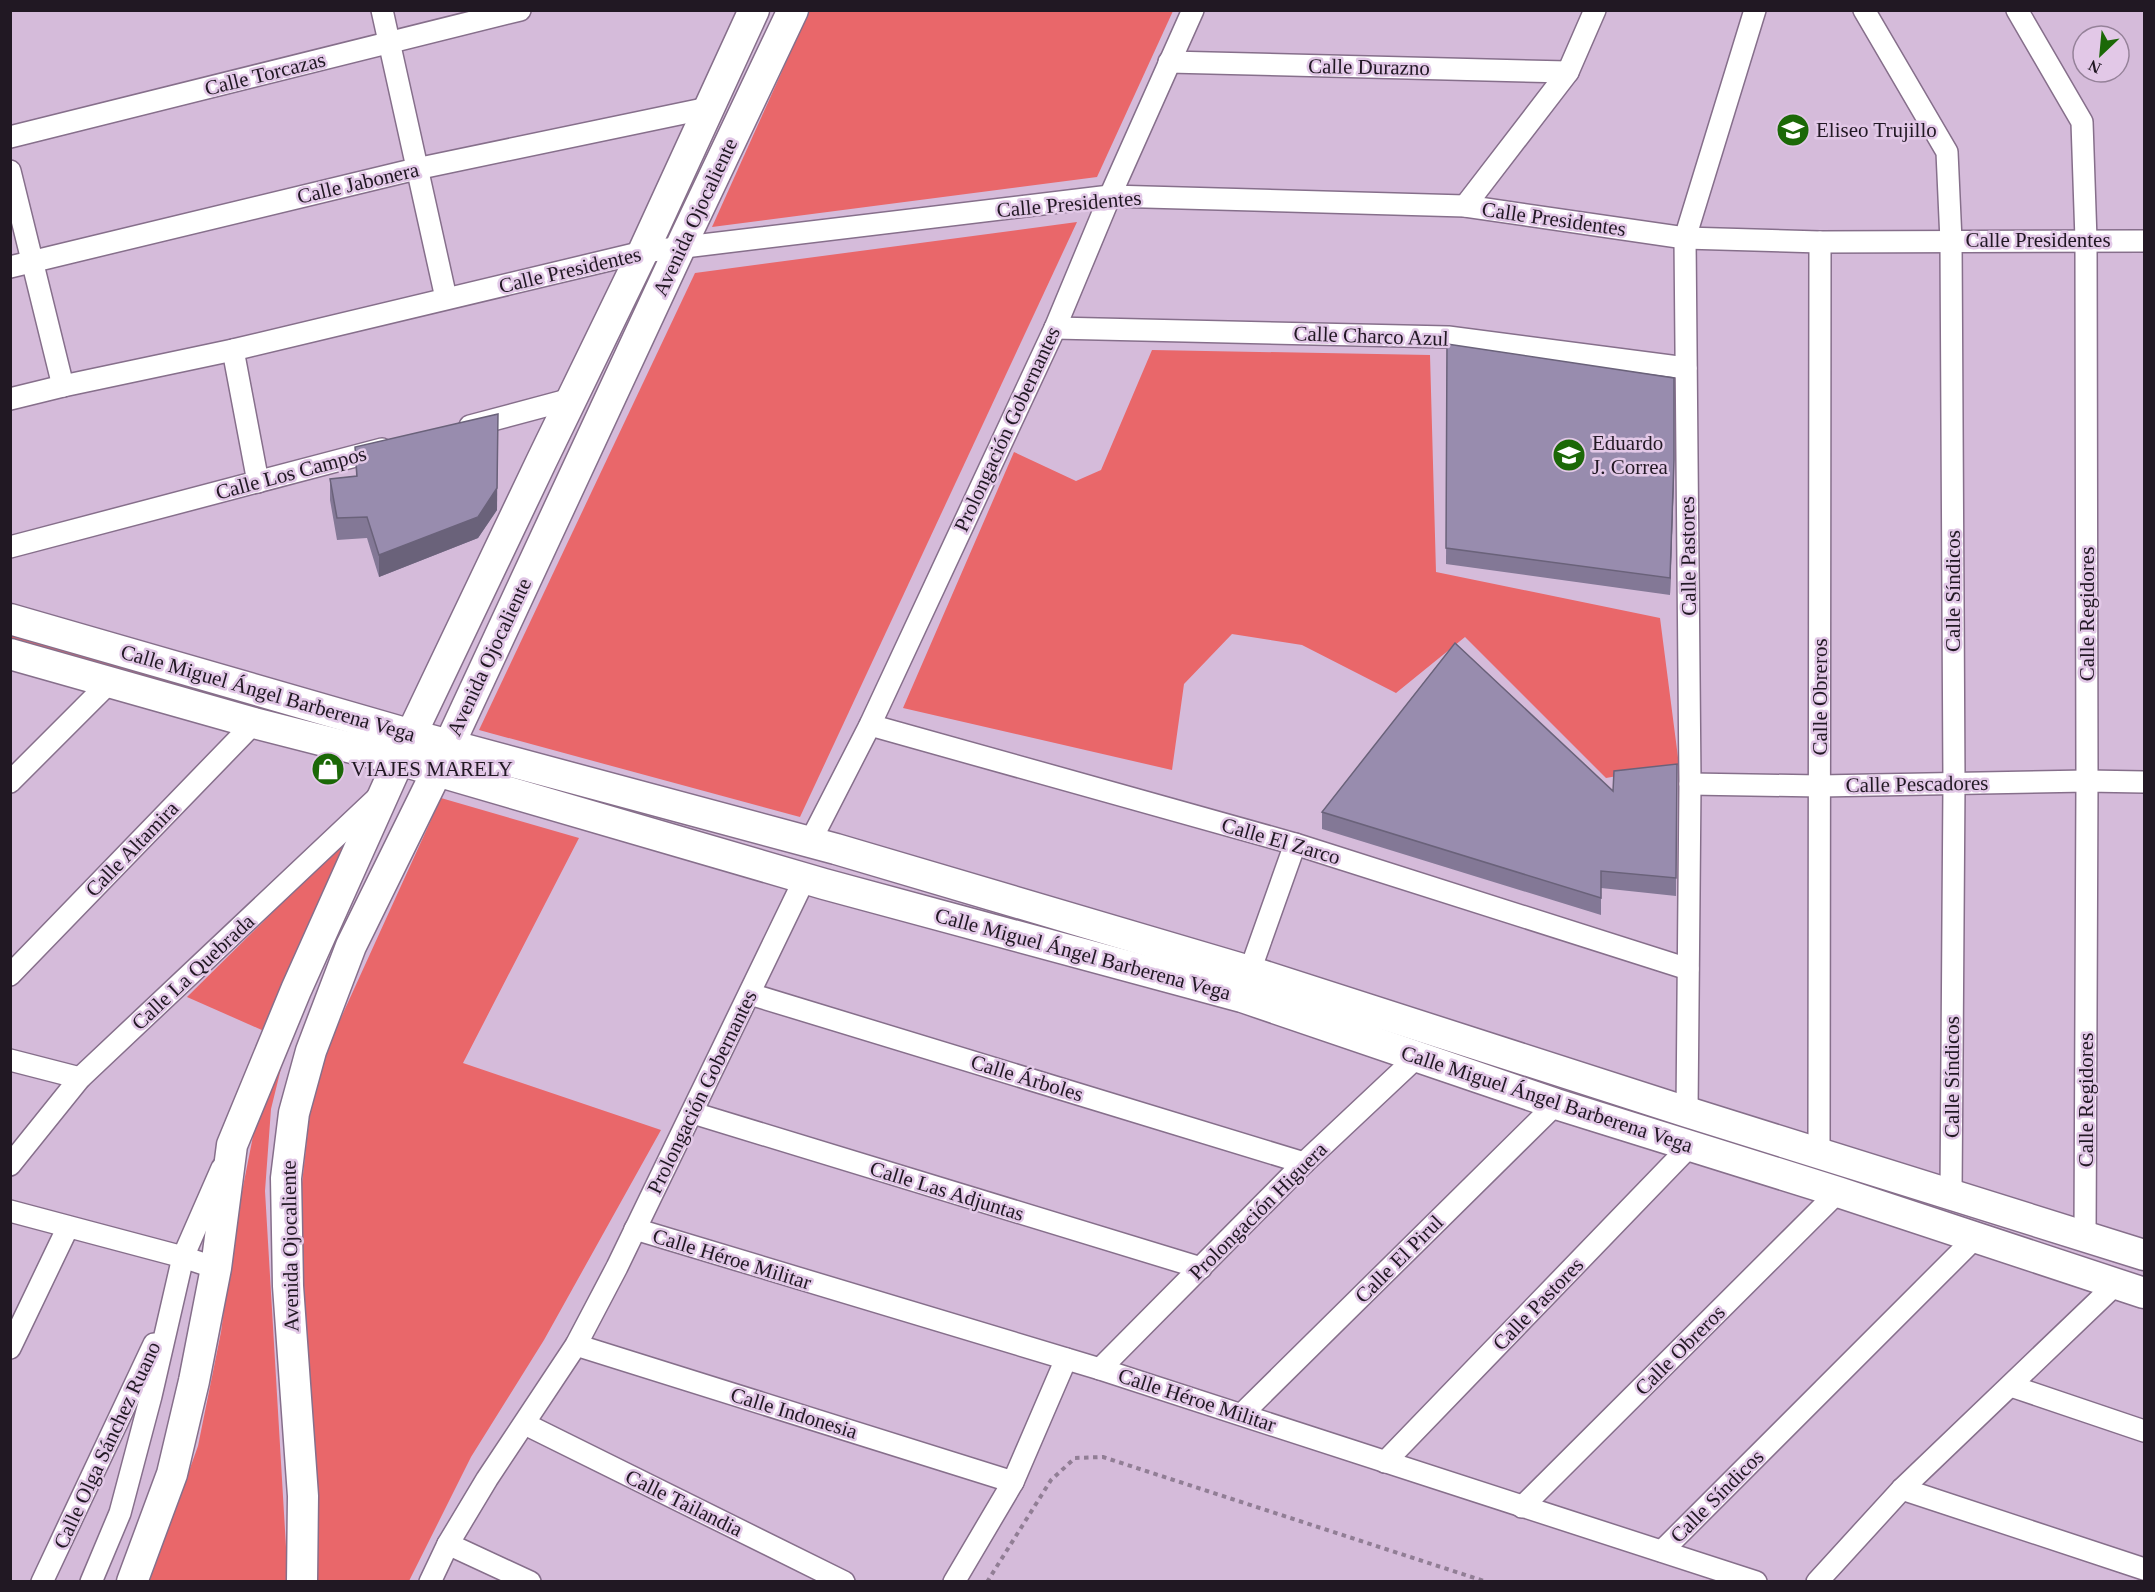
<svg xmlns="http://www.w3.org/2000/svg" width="2155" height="1592" font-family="'Times New Roman',serif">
<rect width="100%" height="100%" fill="#d5bbda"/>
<g fill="#e9676a">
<path d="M 809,11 L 1173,11 L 1097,177 L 712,227 Z"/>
<path d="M 1077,222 L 800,817 L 479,730 L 695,273 Z"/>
<path d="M 1152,350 L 1430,355 L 1436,572 L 1660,618 L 1679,765 L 1606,778 L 1465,637 L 1396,693 L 1302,645 L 1232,634 L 1184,684 L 1172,770 L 903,708 L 1014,452 L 1076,481 L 1101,470 Z"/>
<path d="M 10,629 L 397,738 L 394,752 L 11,641 Z"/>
<path d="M 441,798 L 579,838 L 463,1063 L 661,1130 L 544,1340 L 471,1457 L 409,1581 L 318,1581 L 300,1201 L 314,1077 Z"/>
<path d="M 353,833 L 264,1031 L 187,997 Z"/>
<path d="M 289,1036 L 271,1109 L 265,1191 L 288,1581 L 149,1582 L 198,1446 L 221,1332 L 236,1222 L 258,1111 Z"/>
</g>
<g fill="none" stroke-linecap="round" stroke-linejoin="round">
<g stroke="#866f8b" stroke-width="24">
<g id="street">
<path d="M 382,10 L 446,298"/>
<path d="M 1864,10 L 1947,152 L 1951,241 L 1954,783 L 1951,1194"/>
<path d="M 2017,10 L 2082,122 L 2086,240 L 2087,781 L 2085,1236"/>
<path d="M 1169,62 L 1568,72"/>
<path d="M 10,137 L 520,10"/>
<path d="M 10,171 L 63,386"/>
<path d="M 1465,206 L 1568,72 L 1595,10"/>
<path d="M 10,267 L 416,169 L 708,108"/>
<path d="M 1055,328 L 1448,337 L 1686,368"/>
<path d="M 233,350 L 258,482"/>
<path d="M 10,399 L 63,386 L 233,350 L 643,252 L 1110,196 L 1465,206 L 1685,238 L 1820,242 L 2144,241"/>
<path d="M 470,426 L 571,399"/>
<path d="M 10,547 L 382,449"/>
<path d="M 870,725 L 1295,844 L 1688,969"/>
<path d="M 10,782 L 111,681"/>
<path d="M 1690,784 L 1820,786 L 2087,781 L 2144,782"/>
<path d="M 810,842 L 870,725 L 1055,328 L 1110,196 L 1193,10"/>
<path d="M 10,975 L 254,723"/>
<path d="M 1246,982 L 1295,844"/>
<path d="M 750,994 L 1304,1163"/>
<path d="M 10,1060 L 80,1078"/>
<path d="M 1687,1112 L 1690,784 L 1685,238 L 1755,10"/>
<path d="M 693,1113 L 1201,1268"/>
<path d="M 1819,1152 L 1820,242"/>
<path d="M 10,1165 L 80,1078 L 377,798"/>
<path d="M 10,1211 L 183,1257 L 216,1268"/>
<path d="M 635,1229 L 1100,1369 L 1756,1582"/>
<path d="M 576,1345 L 1013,1482"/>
<path d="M 10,1348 L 68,1227"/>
<path d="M 1100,1369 L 1304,1163 L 1418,1056"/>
<path d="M 2011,1386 L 2144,1431"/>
<path d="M 1242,1414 L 1556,1104"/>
<path d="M 525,1424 L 844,1582"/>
<path d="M 1385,1462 L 1690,1146"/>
<path d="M 1902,1489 L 2144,1569"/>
<path d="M 1522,1507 L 1838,1192"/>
<path d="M 448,1544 L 530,1582"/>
<path d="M 1662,1551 L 1975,1238"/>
<path d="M 42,1582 L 154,1344"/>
<path d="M 91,1582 L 120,1513 L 151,1396 L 183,1257 L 222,1168"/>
<path d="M 430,1582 L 448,1544 L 487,1479 L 576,1345 L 617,1267 L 805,878"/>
<path d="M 954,1582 L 1013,1482 L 1066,1359"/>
<path d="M 1817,1582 L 1902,1489 L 2116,1284"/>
</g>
</g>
<g stroke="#866f8b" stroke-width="33">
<g id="secondary">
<path d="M 10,619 L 412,735 L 836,849 L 1249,971 L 1687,1112 L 2144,1255"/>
<path d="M 10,654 L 254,723 L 399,760 L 824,884 L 1242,997 L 1556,1104 L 1838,1192 L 2144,1293"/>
<path d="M 132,1582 L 172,1474 L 194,1381 L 216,1268 L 232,1145 L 296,990 L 399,760 L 542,460 L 643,252 L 754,10"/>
<path d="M 302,1582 L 303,1496 L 288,1286 L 286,1178 L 294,1113 L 311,1051 L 351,946 L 437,771 L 680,248 L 793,10"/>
</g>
</g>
<path stroke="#917e95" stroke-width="4" stroke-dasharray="4.5 4.5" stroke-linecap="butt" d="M 987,1582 L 1051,1480 L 1075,1458 L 1103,1457 L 1487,1582"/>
<use href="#street" stroke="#fff" stroke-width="21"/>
<use href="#secondary" stroke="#fff" stroke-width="30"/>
</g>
<g fill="#837896">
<path d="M 1447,344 L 1674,477 L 1670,595 L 1446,564 Z"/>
<path d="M 355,447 L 497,510 L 478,538 L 379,577 L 367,538 L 337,540 L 330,500 L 330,479 L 356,476 Z"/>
<path d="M 1677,764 L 1676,896 L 1601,888 L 1601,915 L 1322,829 L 1322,812 L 1613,791 Z"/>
</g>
<g fill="#6a627a">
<path d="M 498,414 L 497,510 L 478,538 L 379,577 L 379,555 Z"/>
<path d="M 1674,460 L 1674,477 L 1670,595 L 1670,578 Z"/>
</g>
<g fill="#988cae" stroke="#6a627a" stroke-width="1.5">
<path d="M 1447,344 L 1674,378 L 1674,460 L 1670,578 L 1446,548 Z"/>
<path d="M 498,414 L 497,488 L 478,517 L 379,555 L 367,517 L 337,518 L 330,479 L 357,476 L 355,447 Z"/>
<path d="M 1455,643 L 1613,791 L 1614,771 L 1677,764 L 1676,878 L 1601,871 L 1601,898 L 1322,812 Z"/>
</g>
<defs>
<g id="school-disc" transform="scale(1.725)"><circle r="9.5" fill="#1b6807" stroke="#e2c8e7"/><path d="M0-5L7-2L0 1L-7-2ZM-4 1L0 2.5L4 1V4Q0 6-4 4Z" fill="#fff"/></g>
<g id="shop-disc" transform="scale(1.725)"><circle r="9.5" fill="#1b6807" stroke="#e2c8e7"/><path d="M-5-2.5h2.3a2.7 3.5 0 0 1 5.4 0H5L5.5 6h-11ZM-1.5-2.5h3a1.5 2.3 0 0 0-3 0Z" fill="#fff"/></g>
</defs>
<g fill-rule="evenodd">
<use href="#school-disc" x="1793" y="130"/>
<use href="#school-disc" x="1569" y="455"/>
<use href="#shop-disc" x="328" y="769"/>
</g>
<g text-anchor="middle" stroke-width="5" stroke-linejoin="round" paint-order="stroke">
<g font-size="21" fill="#211823" stroke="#e2c8e7">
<text transform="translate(1369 67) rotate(1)" y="7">Calle Durazno</text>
<text transform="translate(265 74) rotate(-14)" y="7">Calle Torcazas</text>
<text transform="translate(358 183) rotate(-13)" y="7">Calle Jabonera</text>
<text transform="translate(1069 204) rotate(-5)" y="7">Calle Presidentes</text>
<text transform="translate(695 217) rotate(-65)" y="7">Avenida Ojocaliente</text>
<text transform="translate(1554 219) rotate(8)" y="7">Calle Presidentes</text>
<text x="2038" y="247">Calle Presidentes</text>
<text transform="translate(570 270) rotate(-13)" y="7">Calle Presidentes</text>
<text transform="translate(1371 336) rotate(2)" y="7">Calle Charco Azul</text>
<text transform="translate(1007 429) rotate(-65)" y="7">Prolongación Gobernantes</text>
<text transform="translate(291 473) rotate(-15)" y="7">Calle Los Campos</text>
<text transform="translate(1688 556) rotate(-91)" y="7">Calle Pastores</text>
<text transform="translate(1953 591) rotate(-90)" y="7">Calle Síndicos</text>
<text transform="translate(2087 614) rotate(-90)" y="7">Calle Regidores</text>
<text transform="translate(489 657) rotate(-65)" y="7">Avenida Ojocaliente</text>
<text transform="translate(268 693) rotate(16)" y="7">Calle Miguel Ángel Barberena Vega</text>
<text transform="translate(1820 697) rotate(-90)" y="7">Calle Obreros</text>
<text transform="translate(1917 784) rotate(-1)" y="7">Calle Pescadores</text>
<text transform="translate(1281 841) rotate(16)" y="7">Calle El Zarco</text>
<text transform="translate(132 849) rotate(-46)" y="7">Calle Altamira</text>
<text transform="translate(1083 954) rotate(15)" y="7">Calle Miguel Ángel Barberena Vega</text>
<text transform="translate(193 972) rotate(-43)" y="7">Calle La Quebrada</text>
<text transform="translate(1952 1077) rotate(-90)" y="7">Calle Síndicos</text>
<text transform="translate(1027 1078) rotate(17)" y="7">Calle Árboles</text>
<text transform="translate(702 1092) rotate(-64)" y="7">Prolongación Gobernantes</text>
<text transform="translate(1547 1099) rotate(18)" y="7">Calle Miguel Ángel Barberena Vega</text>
<text transform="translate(2086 1100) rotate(-90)" y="7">Calle Regidores</text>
<text transform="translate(947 1191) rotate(17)" y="7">Calle Las Adjuntas</text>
<text transform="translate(1258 1211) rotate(-45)" y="7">Prolongación Higuera</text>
<text transform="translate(290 1246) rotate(-91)" y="7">Avenida Ojocaliente</text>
<text transform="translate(732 1259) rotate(17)" y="7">Calle Héroe Militar</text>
<text transform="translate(1399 1259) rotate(-45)" y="7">Calle El Pirul</text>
<text transform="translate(1538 1304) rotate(-46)" y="7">Calle Pastores</text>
<text transform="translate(1680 1350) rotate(-45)" y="7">Calle Obreros</text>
<text transform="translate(1197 1400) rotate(18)" y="7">Calle Héroe Militar</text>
<text transform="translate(794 1413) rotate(17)" y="7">Calle Indonesia</text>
<text transform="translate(107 1445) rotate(-65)" y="7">Calle Olga Sánchez Ruano</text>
<text transform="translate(1717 1496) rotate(-45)" y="7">Calle Síndicos</text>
<text transform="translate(684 1503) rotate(26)" y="7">Calle Tailandia</text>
</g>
<g font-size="21" fill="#211823" stroke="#e2c8e7" text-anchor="start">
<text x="1816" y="137">Eliseo Trujillo</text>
<text x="1592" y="450">Eduardo<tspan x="1592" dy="24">J. Correa</tspan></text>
<text x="351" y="776">VIAJES MARELY</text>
</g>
</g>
<rect width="2155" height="1592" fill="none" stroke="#211823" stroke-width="24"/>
<g transform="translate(2101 54) rotate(206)"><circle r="28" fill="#e2c8e7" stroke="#958299" stroke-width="1.5"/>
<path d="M0-4.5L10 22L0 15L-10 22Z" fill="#1b6807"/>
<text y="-9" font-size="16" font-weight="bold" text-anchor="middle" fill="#211823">N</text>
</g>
</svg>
